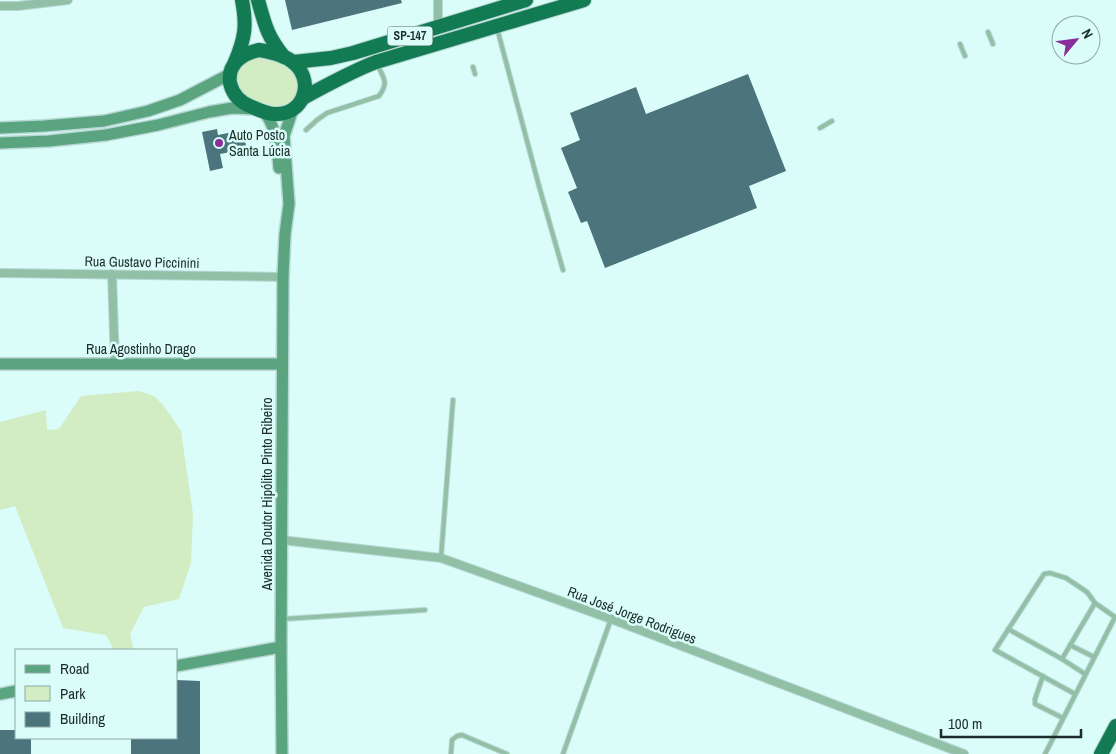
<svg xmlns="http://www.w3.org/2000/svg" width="1116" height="754" font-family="'Archivo Narrow',sans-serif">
<rect width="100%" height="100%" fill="#dafdf9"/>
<g fill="#d2ecc4">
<path d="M 252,57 C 263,57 280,62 289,67 C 299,74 300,89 294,98 C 290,104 281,109 274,109 C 271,109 267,106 263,105 C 259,103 253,102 249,100 C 239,94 231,77 240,66 C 243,63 249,60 252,57 Z"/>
<path d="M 139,391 L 154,396 L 164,406 L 181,431 L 193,514 L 191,563 L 179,599 L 144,607 L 130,634 L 134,650 L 114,650 L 106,635 L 63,628 L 15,506 L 0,510 L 0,422 L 46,410 L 47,430 L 59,429 L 81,396 Z"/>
</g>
<g fill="#4c747d">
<path d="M 285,0 L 401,0 L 402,3 L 292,30 Z"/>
<path d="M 748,74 L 786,171 L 749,186 L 757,208 L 605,268 L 587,221 L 581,223 L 568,192 L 577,188 L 561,148 L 580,140 L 570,113 L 636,87 L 646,114 Z"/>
<path d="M 217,129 L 218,135 L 243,130 L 248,156 L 238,158 L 236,151 L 220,154 L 223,168 L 210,171 L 202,132 Z"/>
<path d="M 176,680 L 200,681 L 200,754 L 131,754 L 131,738 L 176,738 Z"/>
<path d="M 0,730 L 16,730 L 16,738 L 31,738 L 31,754 L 0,754 Z"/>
</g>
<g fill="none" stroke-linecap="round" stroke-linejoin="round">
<g stroke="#b8d7d4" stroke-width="6">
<g id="lane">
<path d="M 497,28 L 539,186 L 563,270"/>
<path d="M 988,32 L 993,44"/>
<path d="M 960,44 L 965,56"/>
<path d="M 473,67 L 475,74"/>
<path d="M 820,128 L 832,121"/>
<path d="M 306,130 L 317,120 L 327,113 L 379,96 C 389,82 384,79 377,64"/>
<path d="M 441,558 L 453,400"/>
<path d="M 283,619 L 425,610"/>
<path d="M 1008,629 L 1062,659 L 1085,674"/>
<path d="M 1070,645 L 1094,657"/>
<path d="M 1062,659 L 1095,603"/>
<path d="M 1043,676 L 1035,699 L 1035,704 L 1063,718"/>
<path d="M 451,754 L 452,740 L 457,736 L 462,735 L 507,754"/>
<path d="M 563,754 L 611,619"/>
<path d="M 1045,754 L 1115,617 L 1095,603 L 1087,592 L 1066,578 L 1050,573 L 1044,574 L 995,650 L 1075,694"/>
</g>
</g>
<g stroke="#b8d7d4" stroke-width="10">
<g id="street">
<path d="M 0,6 L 18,6 L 68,0"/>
<path d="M 438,27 L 438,0"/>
<path d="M 0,273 L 283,277"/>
<path d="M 112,274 L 115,364"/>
<path d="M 281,540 L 441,558 L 611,619 L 964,754"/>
</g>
</g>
<g stroke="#b8d7d4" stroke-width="14">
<g id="secondary">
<path d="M 265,113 C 277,129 277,148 279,168"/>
<path d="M 0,128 L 44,126 L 104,121 L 148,111 L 180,100 L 230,74"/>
<path d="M 0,143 L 49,141 L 106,135 L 158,125 L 209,112 L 232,108 L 255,109"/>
<path d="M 0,364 L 282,364"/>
<path d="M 176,666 L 281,647"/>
<path d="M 0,694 L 16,691"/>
<path d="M 282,754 L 281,647 L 283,277 L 285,234 L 289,204 L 284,136 L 293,109"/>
</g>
</g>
<g stroke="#b8d7d4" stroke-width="16">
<g id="highway">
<path d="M 258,0 C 265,25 267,36 284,57"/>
<path d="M 259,50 C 271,52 286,55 295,64 C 315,83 303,116 274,114 C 267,114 259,110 252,107 C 241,103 233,96 230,83 C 227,64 243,53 259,50 Z"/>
<path d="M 235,62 C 245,38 247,26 242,0"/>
<path d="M 293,62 L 331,58 L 353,53 L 526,0"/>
<path d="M 303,98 C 327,85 350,72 376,62 L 584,0"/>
<path d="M 1101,754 L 1116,726"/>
</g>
</g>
<use href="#lane" stroke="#91c0a6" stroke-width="4"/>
<use href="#street" stroke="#91c0a6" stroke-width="8"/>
<use href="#secondary" stroke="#5aa580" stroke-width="11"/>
<use href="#highway" stroke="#137b53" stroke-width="14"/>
</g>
<circle fill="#892e9a" stroke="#dafdf9" stroke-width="2" cx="219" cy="143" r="5"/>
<g text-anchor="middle" stroke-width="5" stroke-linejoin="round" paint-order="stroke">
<rect fill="#dafdf9" stroke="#546b68" stroke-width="1" x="387.5" y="26.5" width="45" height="19" rx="4"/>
<g font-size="12" font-weight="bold" fill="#1b2c2a">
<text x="410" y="40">SP-147</text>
</g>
<g font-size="14" fill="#1b2c2a" stroke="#dafdf9" text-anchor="start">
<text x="229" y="140">Auto Posto<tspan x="229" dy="16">Santa Lúcia</tspan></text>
</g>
<g font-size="14" fill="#1b2c2a" stroke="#dafdf9">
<text transform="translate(142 262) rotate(1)" y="5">Rua Gustavo Piccinini</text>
<text x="141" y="354">Rua Agostinho Drago</text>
<text transform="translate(267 494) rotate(-90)" y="5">Avenida Doutor Hipólito Pinto Ribeiro</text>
<text transform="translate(632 615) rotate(21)" y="5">Rua José Jorge Rodrigues</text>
</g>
</g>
<rect x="15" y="649" width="162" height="90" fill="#dafdf9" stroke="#8ea9a6"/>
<rect x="25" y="665" width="25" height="8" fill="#5aa580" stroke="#8ea9a6"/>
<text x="60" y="674" font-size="15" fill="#1b2c2a">Road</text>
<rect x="25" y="686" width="25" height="15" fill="#d2ecc4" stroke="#8ea9a6"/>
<text x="60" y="699" font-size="15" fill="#1b2c2a">Park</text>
<rect x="25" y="712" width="25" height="15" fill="#4c747d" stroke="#8ea9a6"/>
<text x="60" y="724" font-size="15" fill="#1b2c2a">Building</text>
<g transform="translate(1076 40) rotate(61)"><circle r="24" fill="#dafdf9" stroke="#8ea9a6"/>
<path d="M0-4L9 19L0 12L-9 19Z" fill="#892e9a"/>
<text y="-8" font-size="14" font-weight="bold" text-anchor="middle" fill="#1b2c2a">N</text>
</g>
<path d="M941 729v8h140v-8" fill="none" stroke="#1b2c2a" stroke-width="2.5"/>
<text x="948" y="729" font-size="15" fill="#1b2c2a" stroke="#dafdf9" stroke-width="4" paint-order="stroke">100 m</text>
</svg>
